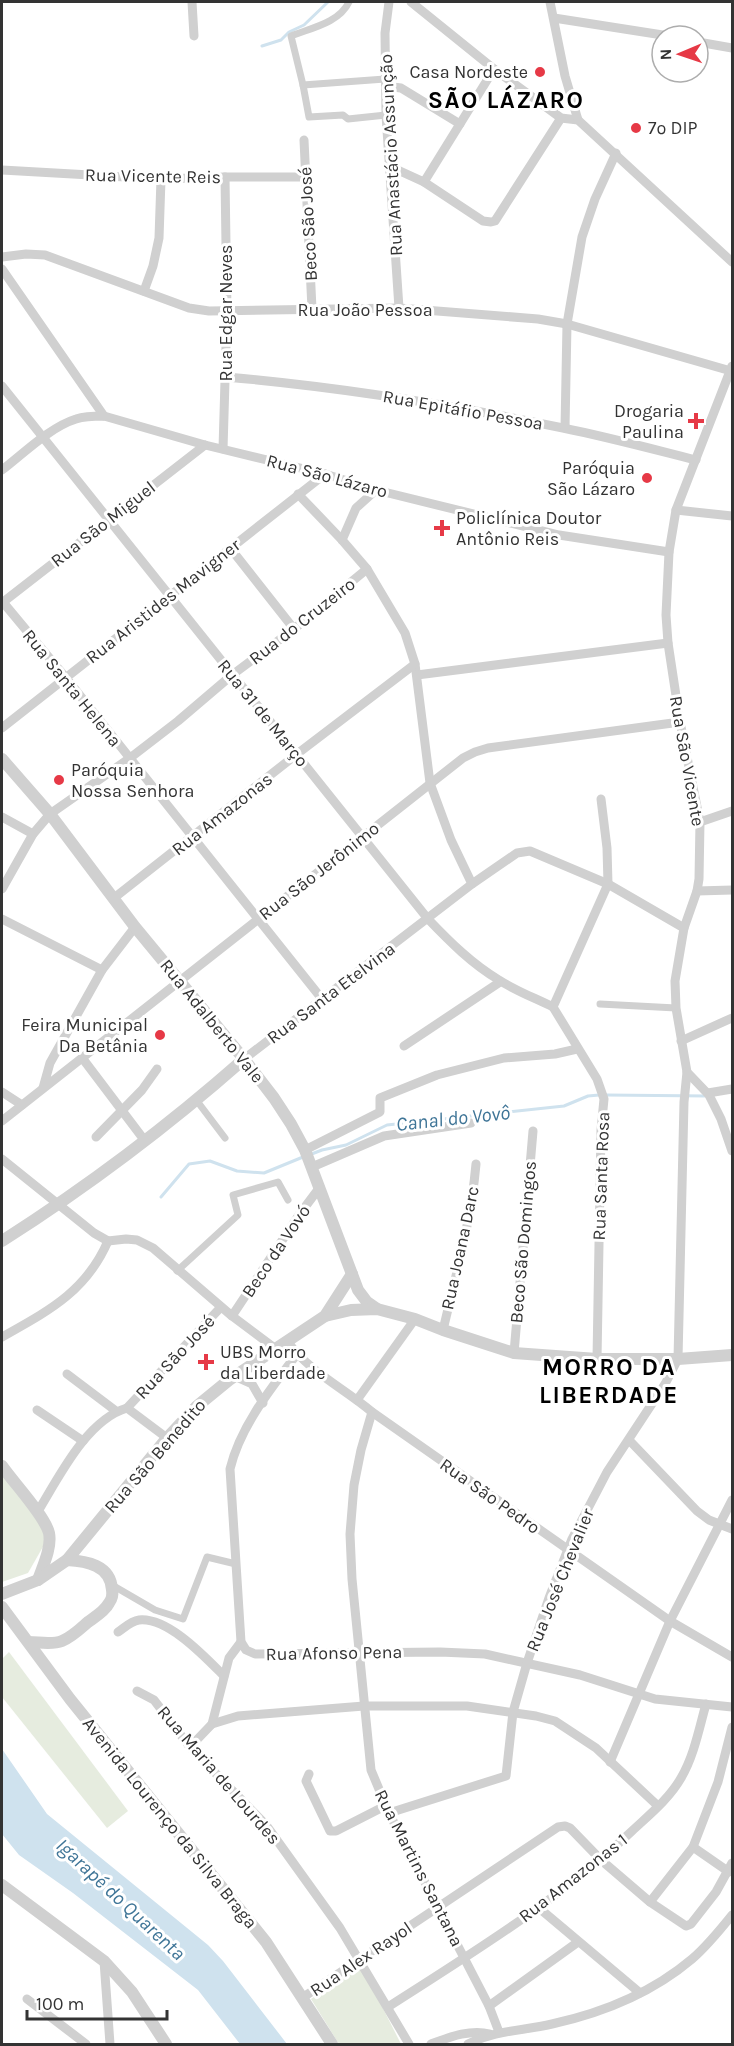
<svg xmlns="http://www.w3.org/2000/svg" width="734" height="2046" font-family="Karla,sans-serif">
<rect width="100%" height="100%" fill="#fff"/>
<g fill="#e6ecdf">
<path d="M 2,1474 L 45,1529 L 44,1545 L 28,1573 L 2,1582 Z"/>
<path d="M 9,1652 L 128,1811 L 107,1828 L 2,1697 L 2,1659 Z"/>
<path d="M 361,1965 L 401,2044 L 339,2044 L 311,1999 Z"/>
</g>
<path fill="#cfe2ee" d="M 2,1749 L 47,1814 L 208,1945 L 223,1961 L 287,2044 L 240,2044 L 198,1990 L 73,1893 L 19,1855 L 2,1834 Z"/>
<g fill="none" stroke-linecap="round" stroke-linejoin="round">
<g stroke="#cfe2ee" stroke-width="3">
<path d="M 262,46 L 281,40 L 289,32 L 304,25 L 328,2"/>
<path d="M 606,1095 L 707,1096"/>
<path d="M 309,1155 L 322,1150 L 346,1145 L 387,1125 L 564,1106 L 588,1096 L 599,1095"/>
<path d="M 161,1197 L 189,1164 L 210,1161 L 237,1171 L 264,1173 L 303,1157"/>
</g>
<g stroke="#d0d0d0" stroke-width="7">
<path d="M 349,2 C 339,23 311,28 291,36 L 303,85 L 309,117 L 343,115 L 348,119 L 386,115"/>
<path d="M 303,85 L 385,79"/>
<path d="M 600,1004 L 676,1008"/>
<path d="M 197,1101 L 225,1138"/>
<path d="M 177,1271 L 238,1215 L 233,1195 L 278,1182 L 288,1200"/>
<path d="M 112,1585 L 155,1610 L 183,1619 L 207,1557 L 236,1564"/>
</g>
<g stroke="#d0d0d0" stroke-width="9">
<path d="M 192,2 L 194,36"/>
<path d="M 389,2 L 385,33 L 386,115 L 399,308"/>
<path d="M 411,2 L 494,69 L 561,118 L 578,120 L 732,262"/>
<path d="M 550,2 L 565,76 L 578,120"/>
<path d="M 554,18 L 669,36"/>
<path d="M 698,42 L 732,48"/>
<path d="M 386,86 L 401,88 L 460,124"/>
<path d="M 304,140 L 312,309"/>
<path d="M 389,166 L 424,182 L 483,221 L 491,222 L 495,221 L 561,118"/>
<path d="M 2,170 L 161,179 L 225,177 L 305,177"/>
<path d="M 424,182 L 494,69"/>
<path d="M 2,257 L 26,254 L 45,255 L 189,308 L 209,311 L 399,308 L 538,319 L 567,324 L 731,371"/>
<path d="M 2,269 L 104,416"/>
<path d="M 144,291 L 153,266 L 159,238 L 161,179"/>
<path d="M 732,366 L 676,510 L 669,552 L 666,615 L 668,643 L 680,722 L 700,822 L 699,879 L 697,891 L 684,928 L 675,981 L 676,1008 L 687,1072 L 709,1095 L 721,1119 L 732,1151"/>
<path d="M 226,377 C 340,387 452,405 563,428 C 608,437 652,449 696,460"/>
<path d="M 2,386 L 428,919 C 450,942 472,964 499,980 C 516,991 535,998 553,1007"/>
<path d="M 565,428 L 567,324 L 582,237 L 595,199 L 616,153"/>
<path d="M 223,449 L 227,312 L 225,177"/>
<path d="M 2,470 C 23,454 50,427 76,419 C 85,416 95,416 104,416 L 205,445 L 325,474 L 376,490 L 559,535 L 669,552"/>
<path d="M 298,494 L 342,540 L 367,569 L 405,633 L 415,664 L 430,783 L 451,840 L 472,884"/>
<path d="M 676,510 L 732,516"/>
<path d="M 342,540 L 356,508 L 376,490"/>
<path d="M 231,549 L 294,629"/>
<path d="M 2,601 L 66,678 L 322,999"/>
<path d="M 2,603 L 205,445"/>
<path d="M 417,675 L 668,643"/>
<path d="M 2,728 L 325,474"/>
<path d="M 2,817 L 33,834"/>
<path d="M 700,822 L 732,811"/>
<path d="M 2,889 L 33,834 L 50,814 L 130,758 L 178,721 L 232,675 L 294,629 L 367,569"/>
<path d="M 697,891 L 732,890"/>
<path d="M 114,898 L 297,754 L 415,664"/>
<path d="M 2,919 L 102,970"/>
<path d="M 553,1007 L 597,1079 L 604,1099 L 601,1130 L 597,1359"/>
<path d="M 553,1007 L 608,884 L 607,848 L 601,799"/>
<path d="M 681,1041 L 732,1018"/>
<path d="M 404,1046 L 500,982"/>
<path d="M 83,1059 L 145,1141"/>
<path d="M 244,1059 L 472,884 L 517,853 L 530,851 L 608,884 L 684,928"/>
<path d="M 43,1088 L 50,1063 L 102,970 L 135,927"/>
<path d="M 2,1092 L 22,1105"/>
<path d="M 708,1093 L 732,1089"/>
<path d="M 2,1121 L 463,758 L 475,752 L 488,748 L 680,722"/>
<path d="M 96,1137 L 142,1090 L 157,1069"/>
<path d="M 305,1150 L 380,1112 L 380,1098 L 437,1075 L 504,1058 L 555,1054 L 577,1049"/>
<path d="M 2,1159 L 94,1233 L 108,1241 L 126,1239 L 137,1240 L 153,1248 L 232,1316 L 276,1349"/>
<path d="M 312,1167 L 384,1136 L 471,1123"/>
<path d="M 232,1316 L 299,1215 L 320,1187"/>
<path d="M 443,1330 C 456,1275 471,1221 476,1164"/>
<path d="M 2,1337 C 48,1311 86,1292 108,1241"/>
<path d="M 288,1342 C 309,1372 344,1388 372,1412 L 670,1621 L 732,1657"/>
<path d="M 514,1353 L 533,1131"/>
<path d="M 297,1354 C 271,1388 240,1427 230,1469 L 241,1642 L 246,1650 L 255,1654 L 440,1652 L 485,1654 L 580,1675 L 655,1699 L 732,1707"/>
<path d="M 67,1374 L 116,1411"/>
<path d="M 234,1376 L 252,1384 L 263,1403"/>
<path d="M 357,1400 L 415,1319"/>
<path d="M 127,1408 L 167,1438"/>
<path d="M 37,1410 L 83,1441"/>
<path d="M 372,1412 L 361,1450 L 354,1485 L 350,1534 L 352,1579 L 371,1770 L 389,1813 L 489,2006 L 499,2032"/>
<path d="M 629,1440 L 697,1511 L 709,1520 L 732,1529"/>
<path d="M 37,1513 C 58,1479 86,1420 127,1408 L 221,1307"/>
<path d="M 118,1632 C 124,1628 131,1621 139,1620 C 168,1617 205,1657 224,1676"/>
<path d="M 137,1691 L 154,1700 L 190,1747 L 266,1825 L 340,1928 L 409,2044"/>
<path d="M 212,1724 L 229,1658 L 241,1642"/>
<path d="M 190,1747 L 212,1724 L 238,1716 L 364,1706 L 467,1706 L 536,1716 L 555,1721 L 596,1748 L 658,1806"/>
<path d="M 610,1762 L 670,1621 L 732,1500"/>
<path d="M 309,1774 L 306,1781 L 330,1831 L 336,1831 L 385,1806"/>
<path d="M 389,1813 L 506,1776 L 513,1712 L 527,1663 L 549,1598 L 572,1539 L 607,1472 L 665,1384 L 678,1359 L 684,1102 L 687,1072"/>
<path d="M 693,1847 L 729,1872"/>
<path d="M 650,1902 L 693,1847 L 718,1782 L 732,1727"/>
<path d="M 539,1908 L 640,1993"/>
<path d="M 104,1961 L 110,2044"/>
<path d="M 302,1998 L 558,1827 L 565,1826 L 570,1828 L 601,1860 L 650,1902 L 686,1926 L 691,1924 L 716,1892 L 732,1863"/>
<path d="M 27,1999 L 86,2044"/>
<path d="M 489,2006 L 578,1942"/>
<path d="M 388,2007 C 472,1953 559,1900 632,1831 C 649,1815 669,1799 681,1778 C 694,1756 699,1729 706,1704"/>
<path d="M 431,2044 C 450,2037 470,2029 490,2034"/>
<path d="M 468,2044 C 496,2030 522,2031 552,2024 C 602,2013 653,1992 692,1959 C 707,1946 720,1930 732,1915"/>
</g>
<g stroke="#d0d0d0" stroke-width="12">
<path d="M 2,759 L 50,814 L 135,927 L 244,1059 L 274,1098 L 291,1124 L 305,1150 L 358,1290 L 367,1302 L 377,1309"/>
<path d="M 2,1241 C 87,1187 168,1126 244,1059"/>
<path d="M 325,1316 L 351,1310 L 377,1309 L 415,1319 L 443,1330 L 514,1353 L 597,1359 L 678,1359 L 732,1355"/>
<path d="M 2,1466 C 13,1482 45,1516 49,1533 C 52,1547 43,1566 38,1580"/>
<path d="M 2,1594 L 38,1580 L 67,1560 L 167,1438 L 196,1407 L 229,1380 L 325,1316 L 352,1274"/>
<path d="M 2,1607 L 70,1699 L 266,1942 L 332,2044"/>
<path d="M 29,1642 C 39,1642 52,1645 62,1641 C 72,1637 80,1629 88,1622 C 95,1617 105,1611 109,1603 C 112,1599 113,1595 112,1590 C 111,1565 86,1561 67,1560"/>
<path d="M 2,1885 L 104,1961 L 132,1992 L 166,2044"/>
</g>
</g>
<g fill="#e63946" stroke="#fff" stroke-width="2">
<circle cx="540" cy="72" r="6"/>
<circle cx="636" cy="128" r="6"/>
<path d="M693 412h6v6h6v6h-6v6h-6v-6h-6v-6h6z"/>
<circle cx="647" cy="478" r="6"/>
<path d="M439 519h6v6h6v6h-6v6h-6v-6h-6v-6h6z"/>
<circle cx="59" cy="780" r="6"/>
<circle cx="160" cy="1035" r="6"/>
<path d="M203 1353h6v6h6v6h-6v6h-6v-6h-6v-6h6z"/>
</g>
<g text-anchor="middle" stroke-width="6" stroke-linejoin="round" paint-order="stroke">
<g font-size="18" fill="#333" stroke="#fff" text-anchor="end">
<text x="528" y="78">Casa Nordeste</text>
<text x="648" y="134" text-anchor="start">7º DIP</text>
<text x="684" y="417">Drogaria<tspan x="684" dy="21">Paulina</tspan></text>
<text x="635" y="474">Paróquia<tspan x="635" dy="21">São Lázaro</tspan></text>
<text x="456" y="524" text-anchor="start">Policlínica Doutor<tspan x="456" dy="21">Antônio Reis</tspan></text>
<text x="71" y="776" text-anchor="start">Paróquia<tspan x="71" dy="21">Nossa Senhora</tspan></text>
<text x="148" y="1031">Feira Municipal<tspan x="148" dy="21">Da Betânia</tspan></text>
<text x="220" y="1358" text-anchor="start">UBS Morro<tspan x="220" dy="21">da Liberdade</tspan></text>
</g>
<g font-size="18" fill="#333" stroke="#fff">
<text transform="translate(391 155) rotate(-93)" y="6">Rua Anastácio Assunção</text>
<text transform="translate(153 176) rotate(1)" y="6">Rua Vicente Reis</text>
<text transform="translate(308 224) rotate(-93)" y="6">Beco São José</text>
<text x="365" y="316">Rua João Pessoa</text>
<text transform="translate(226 313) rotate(-90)" y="6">Rua Edgar Neves</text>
<text transform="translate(463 410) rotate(10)" y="6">Rua Epitáfio Pessoa</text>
<text transform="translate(327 476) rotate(15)" y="6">Rua São Lázaro</text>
<text transform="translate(103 524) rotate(-38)" y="6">Rua São Miguel</text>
<text transform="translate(163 601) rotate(-38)" y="6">Rua Aristides Mavigner</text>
<text transform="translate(302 621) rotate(-38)" y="6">Rua do Cruzeiro</text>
<text transform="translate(72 688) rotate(51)" y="6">Rua Santa Helena</text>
<text transform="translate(263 713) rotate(51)" y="6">Rua 31 de Março</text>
<text transform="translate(687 761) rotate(80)" y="6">Rua São Vicente</text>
<text transform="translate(222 814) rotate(-38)" y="6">Rua Amazonas</text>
<text transform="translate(319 871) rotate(-38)" y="6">Rua São Jerônimo</text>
<text transform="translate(331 993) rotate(-37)" y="6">Rua Santa Etelvina</text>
<text transform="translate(212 1021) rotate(51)" y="6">Rua Adalberto Vale</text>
<text transform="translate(601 1176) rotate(-88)" y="6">Rua Santa Rosa</text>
<text transform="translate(523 1242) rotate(-85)" y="6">Beco São Domingos</text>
<text transform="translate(460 1248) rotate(-78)" y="6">Rua Joana Darc</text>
<text transform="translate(276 1251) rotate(-56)" y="6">Beco da Vovó</text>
<text transform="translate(175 1357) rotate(-47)" y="6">Rua São José</text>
<text transform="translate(155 1456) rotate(-49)" y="6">Rua São Benedito</text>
<text transform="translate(490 1496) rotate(35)" y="6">Rua São Pedro</text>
<text transform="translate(560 1580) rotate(-68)" y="6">Rua José Chevalier</text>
<text transform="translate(334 1653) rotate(-1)" y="6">Rua Afonso Pena</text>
<text transform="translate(219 1775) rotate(49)" y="6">Rua Maria de Lourdes</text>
<text transform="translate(170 1823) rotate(51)" y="6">Avenida Lourenço da Silva Braga</text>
<text transform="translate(419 1868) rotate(63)" y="6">Rua Martins Santana</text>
<text transform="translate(573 1878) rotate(-38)" y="6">Rua Amazonas 1</text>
<text transform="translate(361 1959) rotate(-34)" y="6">Rua Alex Rayol</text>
</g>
<g font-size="20" font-style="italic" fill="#3f7597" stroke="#fff">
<text transform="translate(453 1118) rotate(-6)" y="7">Canal do Vovô</text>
<text transform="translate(121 1899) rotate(43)" y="7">Igarapé do Quarenta</text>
</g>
<g font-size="24" font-weight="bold" letter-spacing="1.5" fill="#000" stroke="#fff">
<text x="506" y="108">SÃO LÁZARO</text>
<text x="609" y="1375">MORRO DA<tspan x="609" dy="28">LIBERDADE</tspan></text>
</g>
</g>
<rect width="734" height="2046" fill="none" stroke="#333333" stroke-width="6"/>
<g transform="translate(680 54) rotate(268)"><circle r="28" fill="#ffffff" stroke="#adadad" stroke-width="1.5"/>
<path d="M0-4.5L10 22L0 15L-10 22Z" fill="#e63946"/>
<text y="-9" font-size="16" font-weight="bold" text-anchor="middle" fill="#333333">N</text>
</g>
<path d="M27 2010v9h140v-9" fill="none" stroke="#333333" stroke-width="3"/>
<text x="36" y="2010" font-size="18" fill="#333333" stroke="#ffffff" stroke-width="4.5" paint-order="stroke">100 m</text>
</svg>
